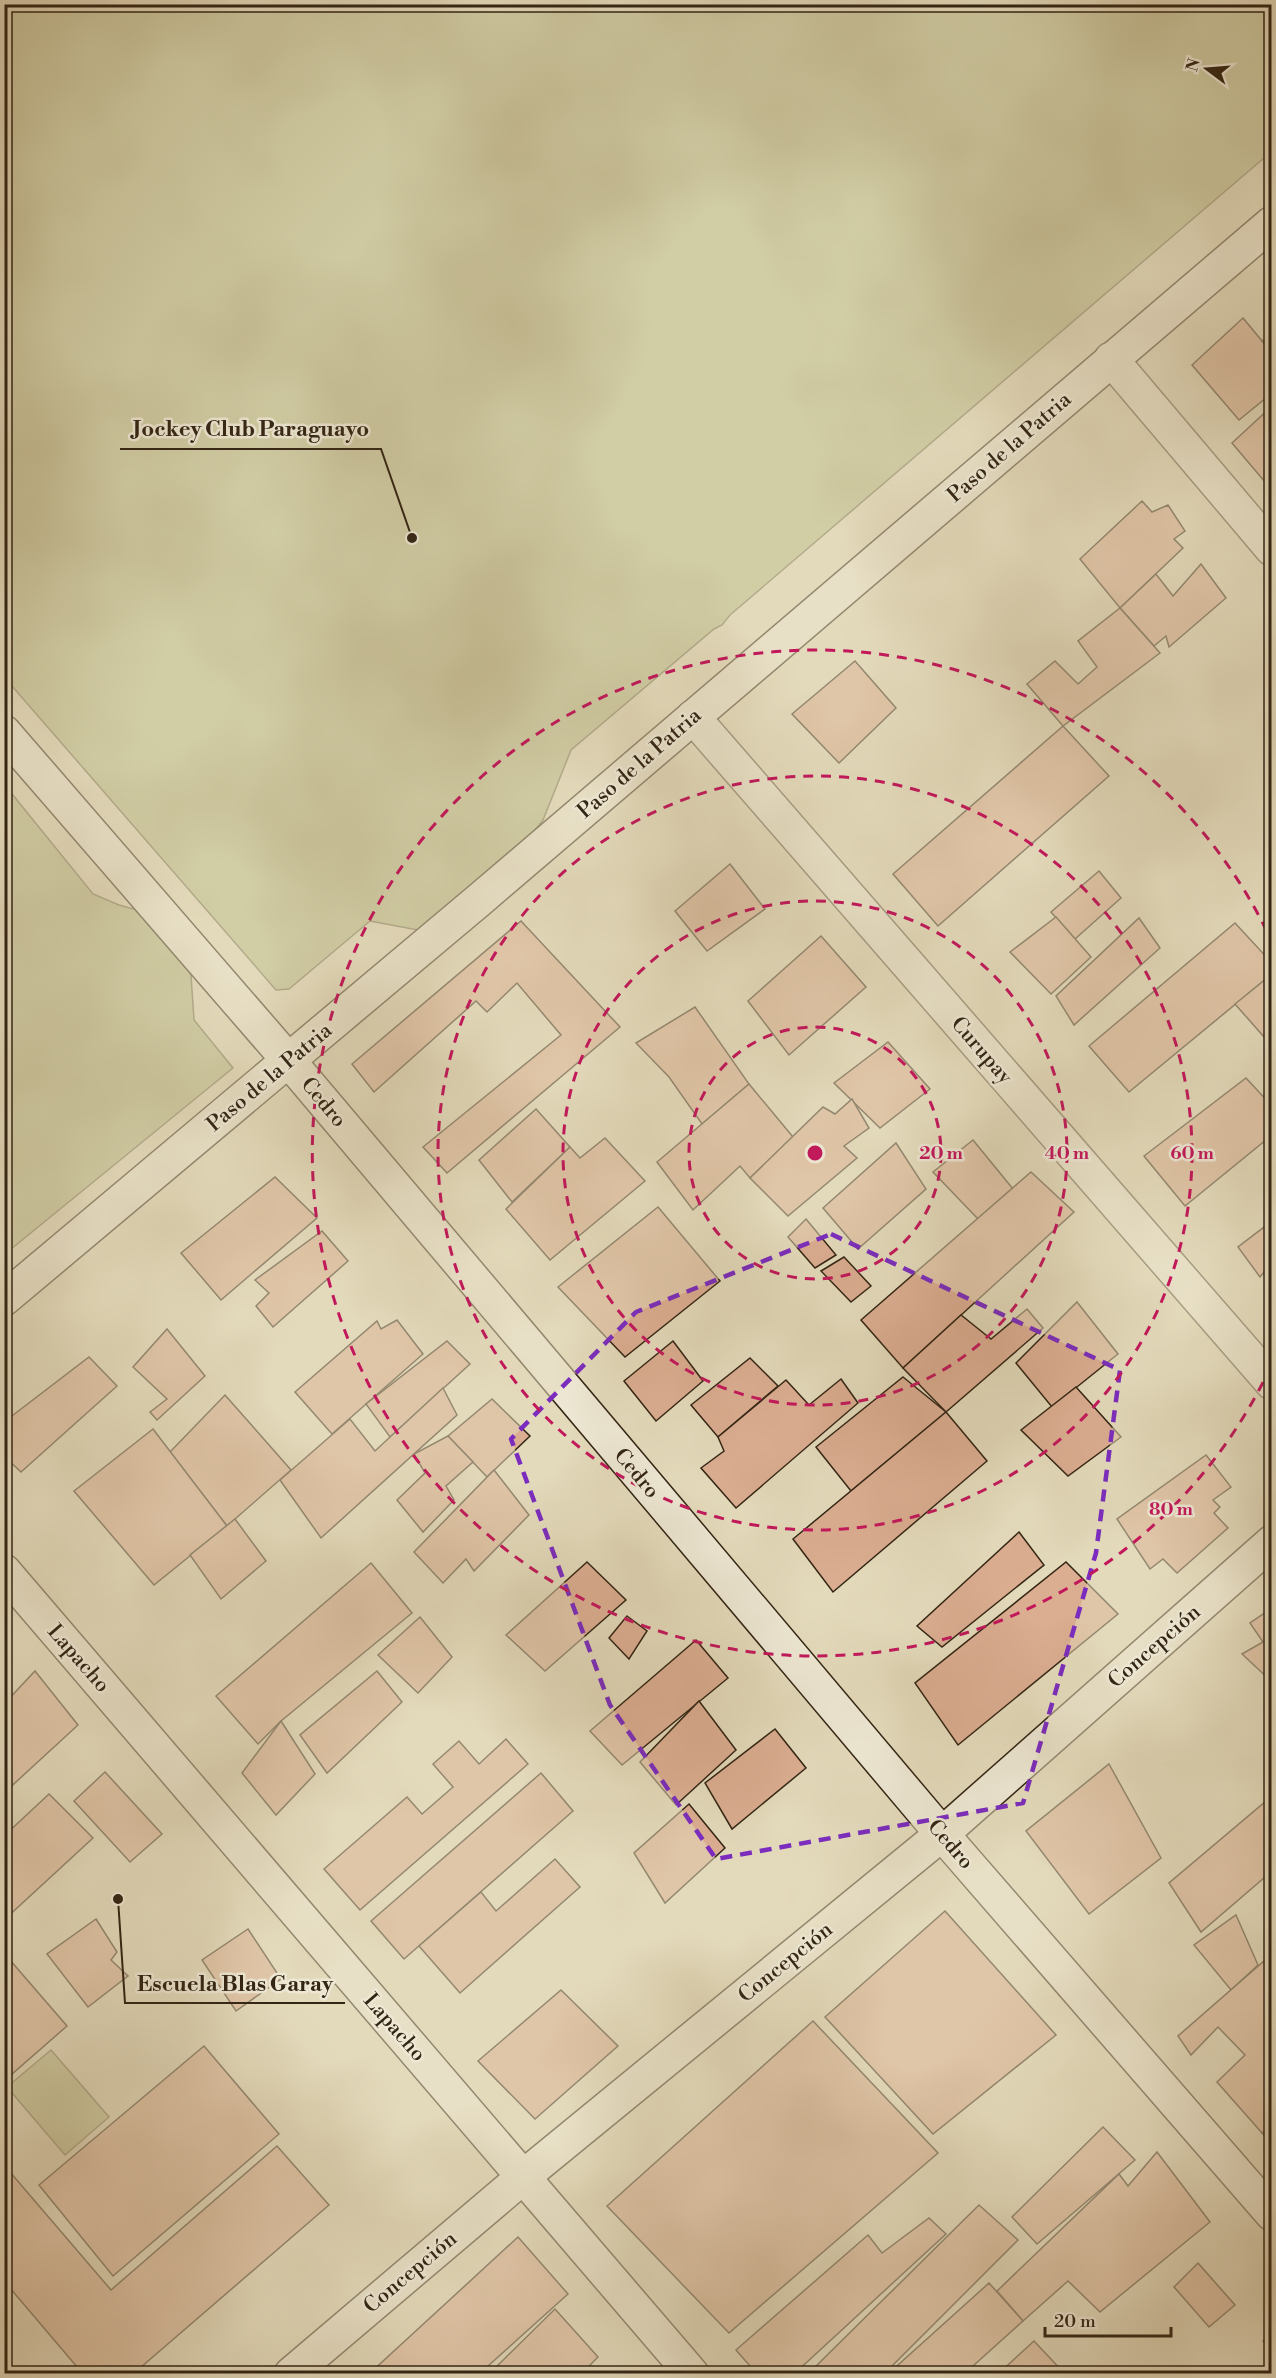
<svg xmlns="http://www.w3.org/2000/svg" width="1276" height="2378" font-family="'Libre Bodoni',serif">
<rect width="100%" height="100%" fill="#e3dabb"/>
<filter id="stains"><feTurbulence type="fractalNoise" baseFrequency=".00333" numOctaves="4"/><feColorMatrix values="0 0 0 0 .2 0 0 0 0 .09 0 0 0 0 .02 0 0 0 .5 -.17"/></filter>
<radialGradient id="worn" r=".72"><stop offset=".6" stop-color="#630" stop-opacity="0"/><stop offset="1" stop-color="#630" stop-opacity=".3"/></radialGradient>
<g fill="#bbbd8b" stroke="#777150" stroke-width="1.5">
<path d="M 4,5 L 1271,5 L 1271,152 L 730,615 L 722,625 L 714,629 L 571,750 L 543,820 L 478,901 L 439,934 L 370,921 L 289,989 L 276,990 L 5,678 Z"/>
<path d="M 4,784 L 93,894 L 119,905 L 155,915 L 179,943 L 191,975 L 194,1020 L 233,1068 L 5,1254 Z"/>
<path d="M 51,2050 L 109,2117 L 65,2155 L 7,2087 Z"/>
</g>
<g fill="#dbad91" stroke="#332514" stroke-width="1.5">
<path d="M 1243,318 L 1272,353 L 1272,393 L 1239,420 L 1192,365 Z"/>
<path d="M 1272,333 L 1272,353 L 1262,341 Z"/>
<path d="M 1272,406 L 1272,476 L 1265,482 L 1232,443 Z"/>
<path d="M 1142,501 L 1152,512 L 1168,505 L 1185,531 L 1174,539 L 1183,548 L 1120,608 L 1080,559 Z"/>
<path d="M 1201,564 L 1226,598 L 1169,647 L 1166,636 L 1154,646 L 1120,608 L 1156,574 L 1173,596 Z"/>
<path d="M 1120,608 L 1160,653 L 1063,726 L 1027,684 L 1055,661 L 1078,684 L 1097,667 L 1078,641 Z"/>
<path d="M 855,661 L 896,708 L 839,763 L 792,714 Z"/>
<path d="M 1063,726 L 1109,776 L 938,926 L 893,874 Z"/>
<path d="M 730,864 L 765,909 L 707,951 L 675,911 Z"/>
<path d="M 1099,871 L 1121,898 L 1075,939 L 1051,912 Z"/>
<path d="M 1056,917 L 1091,957 L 1051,994 L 1010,952 Z"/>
<path d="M 1139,918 L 1160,948 L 1074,1025 L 1056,996 Z"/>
<path d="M 521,921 L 620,1027 L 447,1173 L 423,1147 L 561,1035 L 517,983 L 487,1012 L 476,1001 L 374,1092 L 352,1064 Z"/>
<path d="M 1235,923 L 1272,963 L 1272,974 L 1129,1092 L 1089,1046 Z"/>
<path d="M 821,936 L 866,987 L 789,1055 L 748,1001 Z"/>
<path d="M 1272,974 L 1272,1046 L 1235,1004 Z"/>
<path d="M 695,1007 L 749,1084 L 702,1124 L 669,1077 L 636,1043 Z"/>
<path d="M 888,1042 L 930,1089 L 880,1128 L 834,1083 Z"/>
<path d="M 1246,1078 L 1272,1106 L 1272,1135 L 1185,1206 L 1144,1156 Z"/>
<path d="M 749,1084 L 793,1137 L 750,1178 L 740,1166 L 693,1210 L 657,1162 Z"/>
<path d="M 852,1099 L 869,1128 L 844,1146 L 857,1158 L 788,1216 L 750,1178 L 823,1107 L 835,1114 Z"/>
<path d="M 536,1109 L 570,1147 L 512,1202 L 479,1160 Z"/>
<path d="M 605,1138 L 645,1181 L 550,1260 L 506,1209 L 570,1147 L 580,1158 Z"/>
<path d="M 973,1140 L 1013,1189 L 978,1219 L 933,1172 Z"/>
<path d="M 896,1143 L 926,1189 L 858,1249 L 823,1208 Z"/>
<path d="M 1031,1172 L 1074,1212 L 903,1368 L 861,1320 Z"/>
<path d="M 275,1177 L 317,1218 L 221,1300 L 181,1253 Z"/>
<path d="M 658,1207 L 720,1281 L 625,1357 L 558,1287 Z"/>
<path d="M 806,1219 L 836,1255 L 815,1268 L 788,1237 Z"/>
<path d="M 1272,1221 L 1272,1262 L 1260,1277 L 1238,1247 Z"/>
<path d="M 322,1231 L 348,1261 L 273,1327 L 256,1306 L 269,1293 L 255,1280 Z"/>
<path d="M 844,1257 L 871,1286 L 851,1302 L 821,1271 Z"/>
<path d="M 1077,1302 L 1118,1354 L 1052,1407 L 1016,1363 Z"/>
<path d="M 1027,1309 L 1043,1328 L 946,1412 L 903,1368 L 961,1315 L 991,1339 Z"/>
<path d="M 397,1320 L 423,1354 L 332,1434 L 295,1392 L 377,1321 L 381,1329 Z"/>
<path d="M 167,1329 L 205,1376 L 157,1420 L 150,1412 L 167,1399 L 133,1367 Z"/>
<path d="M 447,1341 L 470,1364 L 390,1437 L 366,1404 Z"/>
<path d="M 673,1341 L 703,1381 L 656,1421 L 624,1381 Z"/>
<path d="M 89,1357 L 117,1386 L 21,1472 L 4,1456 L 4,1422 Z"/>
<path d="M 750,1358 L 778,1386 L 718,1437 L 691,1405 Z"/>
<path d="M 903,1377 L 946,1412 L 851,1491 L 816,1447 Z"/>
<path d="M 841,1379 L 858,1403 L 736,1508 L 701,1468 L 724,1451 L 718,1437 L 786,1380 L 809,1405 Z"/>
<path d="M 1076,1387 L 1121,1437 L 1068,1476 L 1021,1430 Z"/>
<path d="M 443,1388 L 457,1415 L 321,1538 L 280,1480 L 350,1419 L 375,1451 Z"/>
<path d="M 225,1395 L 291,1470 L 227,1526 L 170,1452 Z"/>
<path d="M 492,1399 L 530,1436 L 487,1477 L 448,1436 Z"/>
<path d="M 946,1412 L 987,1461 L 833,1592 L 793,1539 Z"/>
<path d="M 153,1429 L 227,1526 L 154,1585 L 74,1491 Z"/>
<path d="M 448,1436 L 473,1462 L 446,1486 L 454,1500 L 423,1532 L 397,1500 L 425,1473 L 414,1454 Z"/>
<path d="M 1206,1455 L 1231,1487 L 1213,1500 L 1220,1507 L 1214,1513 L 1228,1528 L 1177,1573 L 1163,1559 L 1150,1569 L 1117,1519 Z"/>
<path d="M 494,1470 L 529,1515 L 474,1571 L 466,1559 L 443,1583 L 414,1552 Z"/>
<path d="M 235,1519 L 266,1561 L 221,1599 L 190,1555 Z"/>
<path d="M 1019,1532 L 1044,1565 L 942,1647 L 917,1626 Z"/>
<path d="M 587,1562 L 626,1600 L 545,1671 L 506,1635 Z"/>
<path d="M 1066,1562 L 1118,1614 L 958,1745 L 915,1683 Z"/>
<path d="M 371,1563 L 412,1613 L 281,1721 L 258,1744 L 216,1696 Z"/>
<path d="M 1272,1608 L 1272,1682 L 1242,1654 L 1263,1642 L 1250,1623 Z"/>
<path d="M 627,1616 L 647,1631 L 629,1659 L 609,1638 Z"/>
<path d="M 420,1617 L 452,1657 L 418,1693 L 378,1655 Z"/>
<path d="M 696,1640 L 728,1678 L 622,1765 L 590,1731 Z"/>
<path d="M 35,1671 L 78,1725 L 4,1793 L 4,1704 Z"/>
<path d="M 377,1671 L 402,1702 L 327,1773 L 300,1735 Z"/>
<path d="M 699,1701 L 736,1750 L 676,1805 L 640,1762 Z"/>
<path d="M 281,1721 L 315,1774 L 276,1815 L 242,1773 Z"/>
<path d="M 775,1729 L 806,1768 L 732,1829 L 705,1783 Z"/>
<path d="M 506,1739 L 528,1764 L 360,1910 L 324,1869 L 407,1797 L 422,1814 L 453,1787 L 433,1764 L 459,1741 L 479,1764 Z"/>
<path d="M 1109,1764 L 1161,1858 L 1089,1914 L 1026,1831 Z"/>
<path d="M 105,1772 L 162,1834 L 130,1862 L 74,1801 Z"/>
<path d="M 541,1773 L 573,1811 L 404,1959 L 371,1921 Z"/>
<path d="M 49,1794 L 93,1838 L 4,1920 L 4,1836 Z"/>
<path d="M 1272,1796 L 1272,1871 L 1201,1932 L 1169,1883 Z"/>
<path d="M 689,1804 L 725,1848 L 665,1903 L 634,1853 Z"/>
<path d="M 555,1859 L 580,1887 L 460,1993 L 419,1946 L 481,1892 L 496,1911 Z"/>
<path d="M 945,1911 L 1056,2035 L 933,2134 L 825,2017 Z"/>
<path d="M 1236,1915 L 1258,1965 L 1231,1990 L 1194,1945 Z"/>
<path d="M 96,1919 L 117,1952 L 111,1960 L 128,1976 L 88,2007 L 47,1954 Z"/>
<path d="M 248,1929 L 281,1979 L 236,2011 L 202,1960 Z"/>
<path d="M 1272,1954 L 1272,2125 L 1262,2133 L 1217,2082 L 1245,2055 L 1218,2027 L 1191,2055 L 1178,2036 Z"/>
<path d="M 10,1960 L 67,2026 L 4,2081 L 4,1965 Z"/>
<path d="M 561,1990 L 618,2046 L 535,2119 L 478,2061 Z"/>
<path d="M 813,2021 L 938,2153 L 729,2333 L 607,2206 Z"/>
<path d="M 204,2046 L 279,2134 L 113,2276 L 39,2185 Z"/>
<path d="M 1272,2125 L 1272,2145 L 1262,2133 Z"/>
<path d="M 1103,2127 L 1135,2160 L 1037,2244 L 1012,2217 Z"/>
<path d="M 277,2146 L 329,2205 L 133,2374 L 83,2374 L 4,2281 L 4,2165 L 111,2290 Z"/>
<path d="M 1157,2152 L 1210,2222 L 1100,2312 L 1068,2281 L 1023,2321 L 997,2291 L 1119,2174 L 1128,2186 Z"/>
<path d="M 979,2205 L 1018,2240 L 884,2374 L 808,2374 Z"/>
<path d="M 929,2218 L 946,2234 L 794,2374 L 757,2374 L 736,2350 L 868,2235 L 882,2253 Z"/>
<path d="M 518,2237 L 568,2294 L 479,2374 L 369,2374 Z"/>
<path d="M 1198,2263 L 1235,2305 L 1209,2327 L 1174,2287 Z"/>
<path d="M 989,2283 L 1023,2321 L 964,2374 L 888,2374 Z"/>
<path d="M 555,2309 L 598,2357 L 581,2374 L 489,2374 Z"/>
<path d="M 1272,2333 L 1272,2352 L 1263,2341 Z"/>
<path d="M 1034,2341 L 1065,2374 L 998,2374 Z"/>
</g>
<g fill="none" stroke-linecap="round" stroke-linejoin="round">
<g stroke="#5f523e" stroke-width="36">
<g id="street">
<path d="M 1111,359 L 1272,549"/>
<path d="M 693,717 L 1272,1383"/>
</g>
</g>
<g stroke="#332514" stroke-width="36">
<g id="secondary">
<path d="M 4,732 L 289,1061 L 942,1834 L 1272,2214"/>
<path d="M 4,1299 L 478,901 L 1272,223"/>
<path d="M 4,1571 L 692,2374"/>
<path d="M 291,2374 L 523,2177 L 942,1834 L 1272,1542"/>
</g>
</g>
<use href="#street" stroke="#ede7d3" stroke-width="33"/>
<use href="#secondary" stroke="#ede7d3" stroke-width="33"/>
</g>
<path d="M0 0H1276V2378H0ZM 831,1234 L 1120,1370 L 1096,1553 L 1023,1803 L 716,1859 L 610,1705 L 511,1439 L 636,1312 Z" fill="#e3dabb" fill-opacity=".55" fill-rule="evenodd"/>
<path fill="none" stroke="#7b2cbf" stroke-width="4.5" stroke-dasharray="12 8" stroke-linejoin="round" d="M 831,1234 L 1120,1370 L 1096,1553 L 1023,1803 L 716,1859 L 610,1705 L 511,1439 L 636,1312 Z"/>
<g fill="none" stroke="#c2185b" stroke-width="3" stroke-dasharray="10 8">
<circle cx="815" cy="1153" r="126"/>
<circle cx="815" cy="1153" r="252"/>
<circle cx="815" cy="1153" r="377"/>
<path d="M1271 1366A503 503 0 1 1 1271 940"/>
</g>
<g text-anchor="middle" stroke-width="5" stroke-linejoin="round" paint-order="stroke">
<g font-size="21" fill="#332514" stroke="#ede7d3">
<text transform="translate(1009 447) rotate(-41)" y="7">Paso de la Patria</text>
<text transform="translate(639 763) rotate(-41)" y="7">Paso de la Patria</text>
<text transform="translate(982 1050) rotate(49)" y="7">Curupay</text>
<text transform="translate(269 1077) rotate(-40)" y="7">Paso de la Patria</text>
<text transform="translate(324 1102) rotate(50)" y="7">Cedro</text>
<text transform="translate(637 1473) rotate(50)" y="7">Cedro</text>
<text transform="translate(1154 1646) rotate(-41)" y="7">Concepción</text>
<text transform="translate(79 1658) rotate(49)" y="7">Lapacho</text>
<text transform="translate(951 1844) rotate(49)" y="7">Cedro</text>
<text transform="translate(785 1962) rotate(-39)" y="7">Concepción</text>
<text transform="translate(395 2027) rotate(49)" y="7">Lapacho</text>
<text transform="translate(410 2272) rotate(-40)" y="7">Concepción</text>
</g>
</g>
<circle cx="815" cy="1153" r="9" fill="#c2185b" stroke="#ede7d3" stroke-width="3"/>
<g font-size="18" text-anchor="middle" font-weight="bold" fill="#c2185b" stroke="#ede7d3" stroke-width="5" stroke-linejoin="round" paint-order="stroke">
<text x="941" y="1159">20 m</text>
<text x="1067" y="1159">40 m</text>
<text x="1192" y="1159">60 m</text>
<text x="1171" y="1515">80 m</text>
</g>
<path fill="none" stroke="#332514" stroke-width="2" d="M412 538L381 449H120M118 1899L125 2003H345"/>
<g fill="#332514" stroke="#ede7d3" stroke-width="2">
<circle cx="412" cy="538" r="6"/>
<circle cx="118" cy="1899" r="6"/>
</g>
<g font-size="22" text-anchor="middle" font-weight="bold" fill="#332514" stroke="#ede7d3" stroke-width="5" stroke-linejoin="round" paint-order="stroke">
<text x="251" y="436">Jockey Club Paraguayo</text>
<text x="235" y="1991">Escuela Blas Garay</text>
</g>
<rect width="1276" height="2378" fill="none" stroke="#e3dabb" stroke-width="24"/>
<rect x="6" y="6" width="1264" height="2366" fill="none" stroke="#332514" stroke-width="3"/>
<rect x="12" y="12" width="1252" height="2354" fill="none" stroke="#332514" stroke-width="1.5"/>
<g transform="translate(1207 69) rotate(286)" stroke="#ede7d3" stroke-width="4.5" paint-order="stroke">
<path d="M0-4.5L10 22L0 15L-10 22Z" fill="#332514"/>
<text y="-9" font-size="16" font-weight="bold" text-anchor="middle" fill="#332514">N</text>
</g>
<path d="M1045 2327v9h126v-9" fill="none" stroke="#332514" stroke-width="3"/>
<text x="1054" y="2327" font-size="18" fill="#332514" stroke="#ede7d3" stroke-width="4.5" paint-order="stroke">20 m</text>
<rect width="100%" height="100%" filter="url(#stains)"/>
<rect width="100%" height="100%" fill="url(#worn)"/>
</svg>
